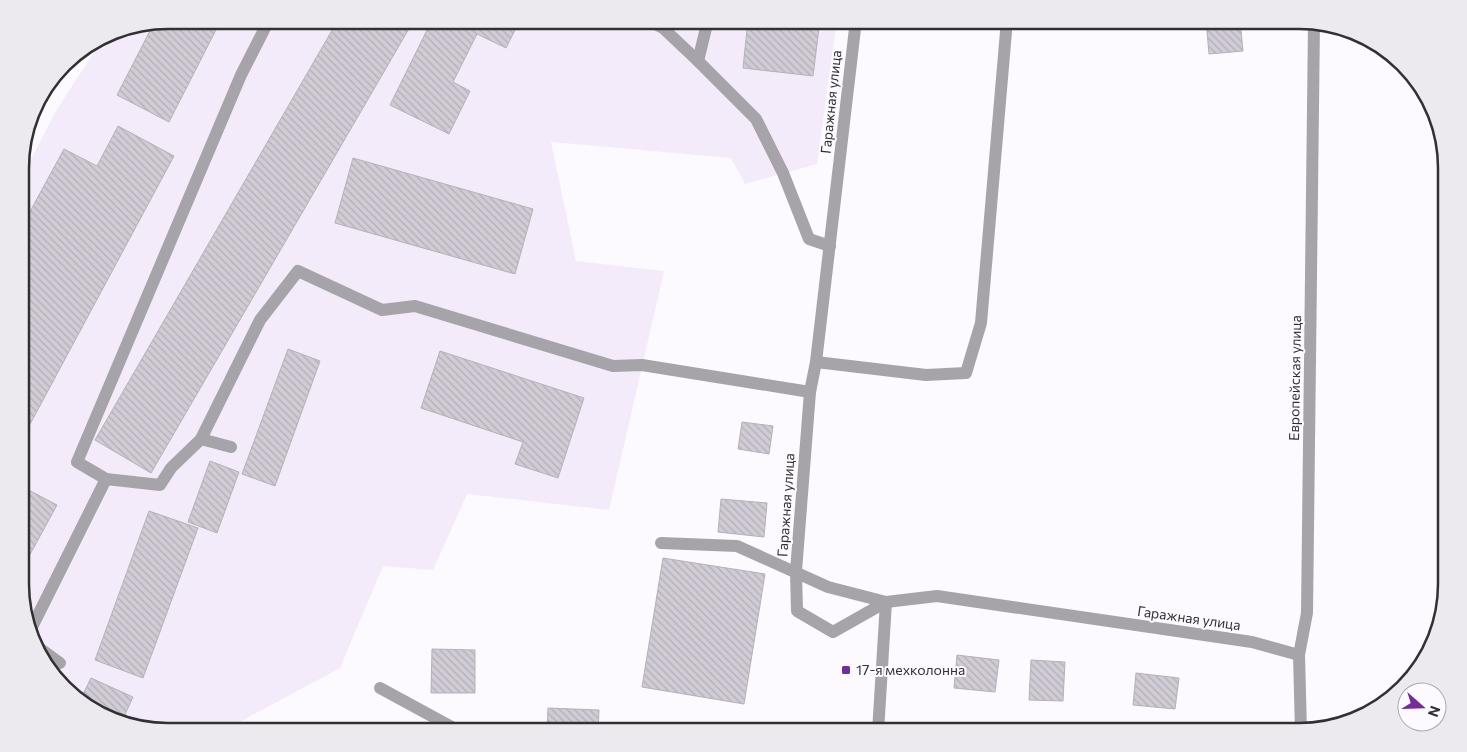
<svg xmlns="http://www.w3.org/2000/svg" width="1467" height="752" font-family="Commissioner,sans-serif">
<defs>
<pattern id="building-back-hatch" width="6" height="6" patternUnits="userSpaceOnUse" patternTransform="scale(1.25)"><rect width="6" height="6" fill="#d0cbd4"/><path d="M-1 5l2 2M0 0l6 6M5-1l2 2" fill="none" stroke="#b3afb6"/></pattern>
</defs>
<rect width="100%" height="100%" fill="#fcfafe"/>
<path fill="#f4ebfa" d="M 168,20 L 837,20 L 817,164 L 745,184 L 731,158 L 551,142 L 576,261 L 664,271 L 609,510 L 467,494 L 433,570 L 383,566 L 340,668 L 221,732 L 168,732 L 102,717 L 45,667 L 21,604 L 20,180 L 56,111 L 105,35 L 111,31 Z"/>
<g fill="url(#building-back-hatch)" stroke="#b5b1b9">
<path d="M 168,20 L 221,20 L 169,122 L 117,95 L 154,23 Z"/>
<path d="M 338,20 L 414,20 L 151,473 L 95,440 Z"/>
<path d="M 432,20 L 520,20 L 506,48 L 477,34 L 453,82 L 470,91 L 449,134 L 390,105 Z"/>
<path d="M 748,20 L 820,20 L 813,76 L 743,68 Z"/>
<path d="M 1206,20 L 1240,20 L 1243,51 L 1209,54 Z"/>
<path d="M 118,126 L 174,156 L 21,441 L 20,230 L 64,149 L 97,166 Z"/>
<path d="M 353,158 L 533,209 L 515,274 L 335,223 Z"/>
<path d="M 288,349 L 320,361 L 275,486 L 242,474 Z"/>
<path d="M 440,351 L 584,398 L 558,478 L 515,464 L 523,442 L 421,408 Z"/>
<path d="M 742,422 L 773,426 L 769,454 L 738,449 Z"/>
<path d="M 210,461 L 239,472 L 217,533 L 188,522 Z"/>
<path d="M 21,486 L 57,505 L 21,571 Z"/>
<path d="M 721,499 L 767,503 L 764,537 L 718,532 Z"/>
<path d="M 149,511 L 198,528 L 143,678 L 95,660 Z"/>
<path d="M 663,558 L 765,574 L 744,704 L 642,687 Z"/>
<path d="M 432,649 L 475,650 L 475,693 L 431,693 Z"/>
<path d="M 957,655 L 999,660 L 995,692 L 954,688 Z"/>
<path d="M 1031,660 L 1065,662 L 1063,701 L 1029,700 Z"/>
<path d="M 1136,673 L 1179,678 L 1175,709 L 1133,705 Z"/>
<path d="M 91,678 L 133,697 L 122,721 L 102,717 L 81,698 Z"/>
<path d="M 548,708 L 599,710 L 598,732 L 547,732 Z"/>
</g>
<g fill="none" stroke-linecap="round" stroke-linejoin="round">
<g stroke="#a6a4a8" stroke-width="12">
<path d="M 647,20 L 663,28 L 698,61 L 756,119 L 783,173 L 809,239 L 830,246"/>
<path d="M 856,20 L 816,362 L 810,392 L 796,571 L 797,611 L 833,632 L 886,602"/>
<path d="M 698,61 L 708,20"/>
<path d="M 816,362 L 926,375 L 966,373 L 981,323 L 1007,20"/>
<path d="M 201,439 L 171,468 L 160,485 L 106,479 L 77,462 L 241,75 L 269,20"/>
<path d="M 231,447 L 201,439 L 260,320 L 298,271 L 382,310 L 415,306 L 613,366 L 642,365 L 810,392"/>
<path d="M 661,543 L 737,546 L 828,587 L 886,602 L 937,596 L 1252,642 L 1299,655"/>
<path d="M 31,629 L 106,479"/>
<path d="M 38,647 L 60,663"/>
<path d="M 380,688 L 461,732"/>
<path d="M 878,732 L 886,602"/>
<path d="M 1301,732 L 1299,655 L 1307,613 L 1314,23"/>
</g>
</g>
<rect fill="#762a9c" stroke="#fcfafe" stroke-width="2" x="841" y="665" width="10" height="10" rx="2.5"/>
<g text-anchor="middle" stroke-width="4" stroke-linejoin="round" paint-order="stroke">
<g font-size="14" fill="#323033" stroke="#fcfafe">
<text transform="translate(831 102) rotate(-84)" y="5">Гаражная улица</text>
<text transform="translate(1295 378) rotate(-89)" y="5">Европейская улица</text>
<text transform="translate(786 505) rotate(-86)" y="5">Гаражная улица</text>
<text transform="translate(1189 618) rotate(8)" y="5">Гаражная улица</text>
</g>
<g font-size="14" fill="#323033" stroke="#fcfafe" text-anchor="start">
<text x="856" y="675">17-я мехколонна</text>
</g>
</g>
<path d="M0 0H1467V752H0ZM168 29H1299A139 139 0 0 1 1438 168V584A139 139 0 0 1 1299 723H168A139 139 0 0 1 29 584V168A139 139 0 0 1 168 29Z" fill="#eceaee" fill-rule="evenodd"/>
<path fill="none" stroke="#323033" stroke-width="2.5" d="M168 29H1299A139 139 0 0 1 1438 168V584A139 139 0 0 1 1299 723H168A139 139 0 0 1 29 584V168A139 139 0 0 1 168 29Z"/>
<g transform="translate(1422 707) rotate(110)"><circle r="24" fill="#fcfafe" stroke="#aba9ad"/>
<path d="M0-4L9 19L0 12L-9 19Z" fill="#762a9c"/>
<text y="-8" font-size="14" font-weight="bold" text-anchor="middle" fill="#323033">N</text>
</g>
</svg>
